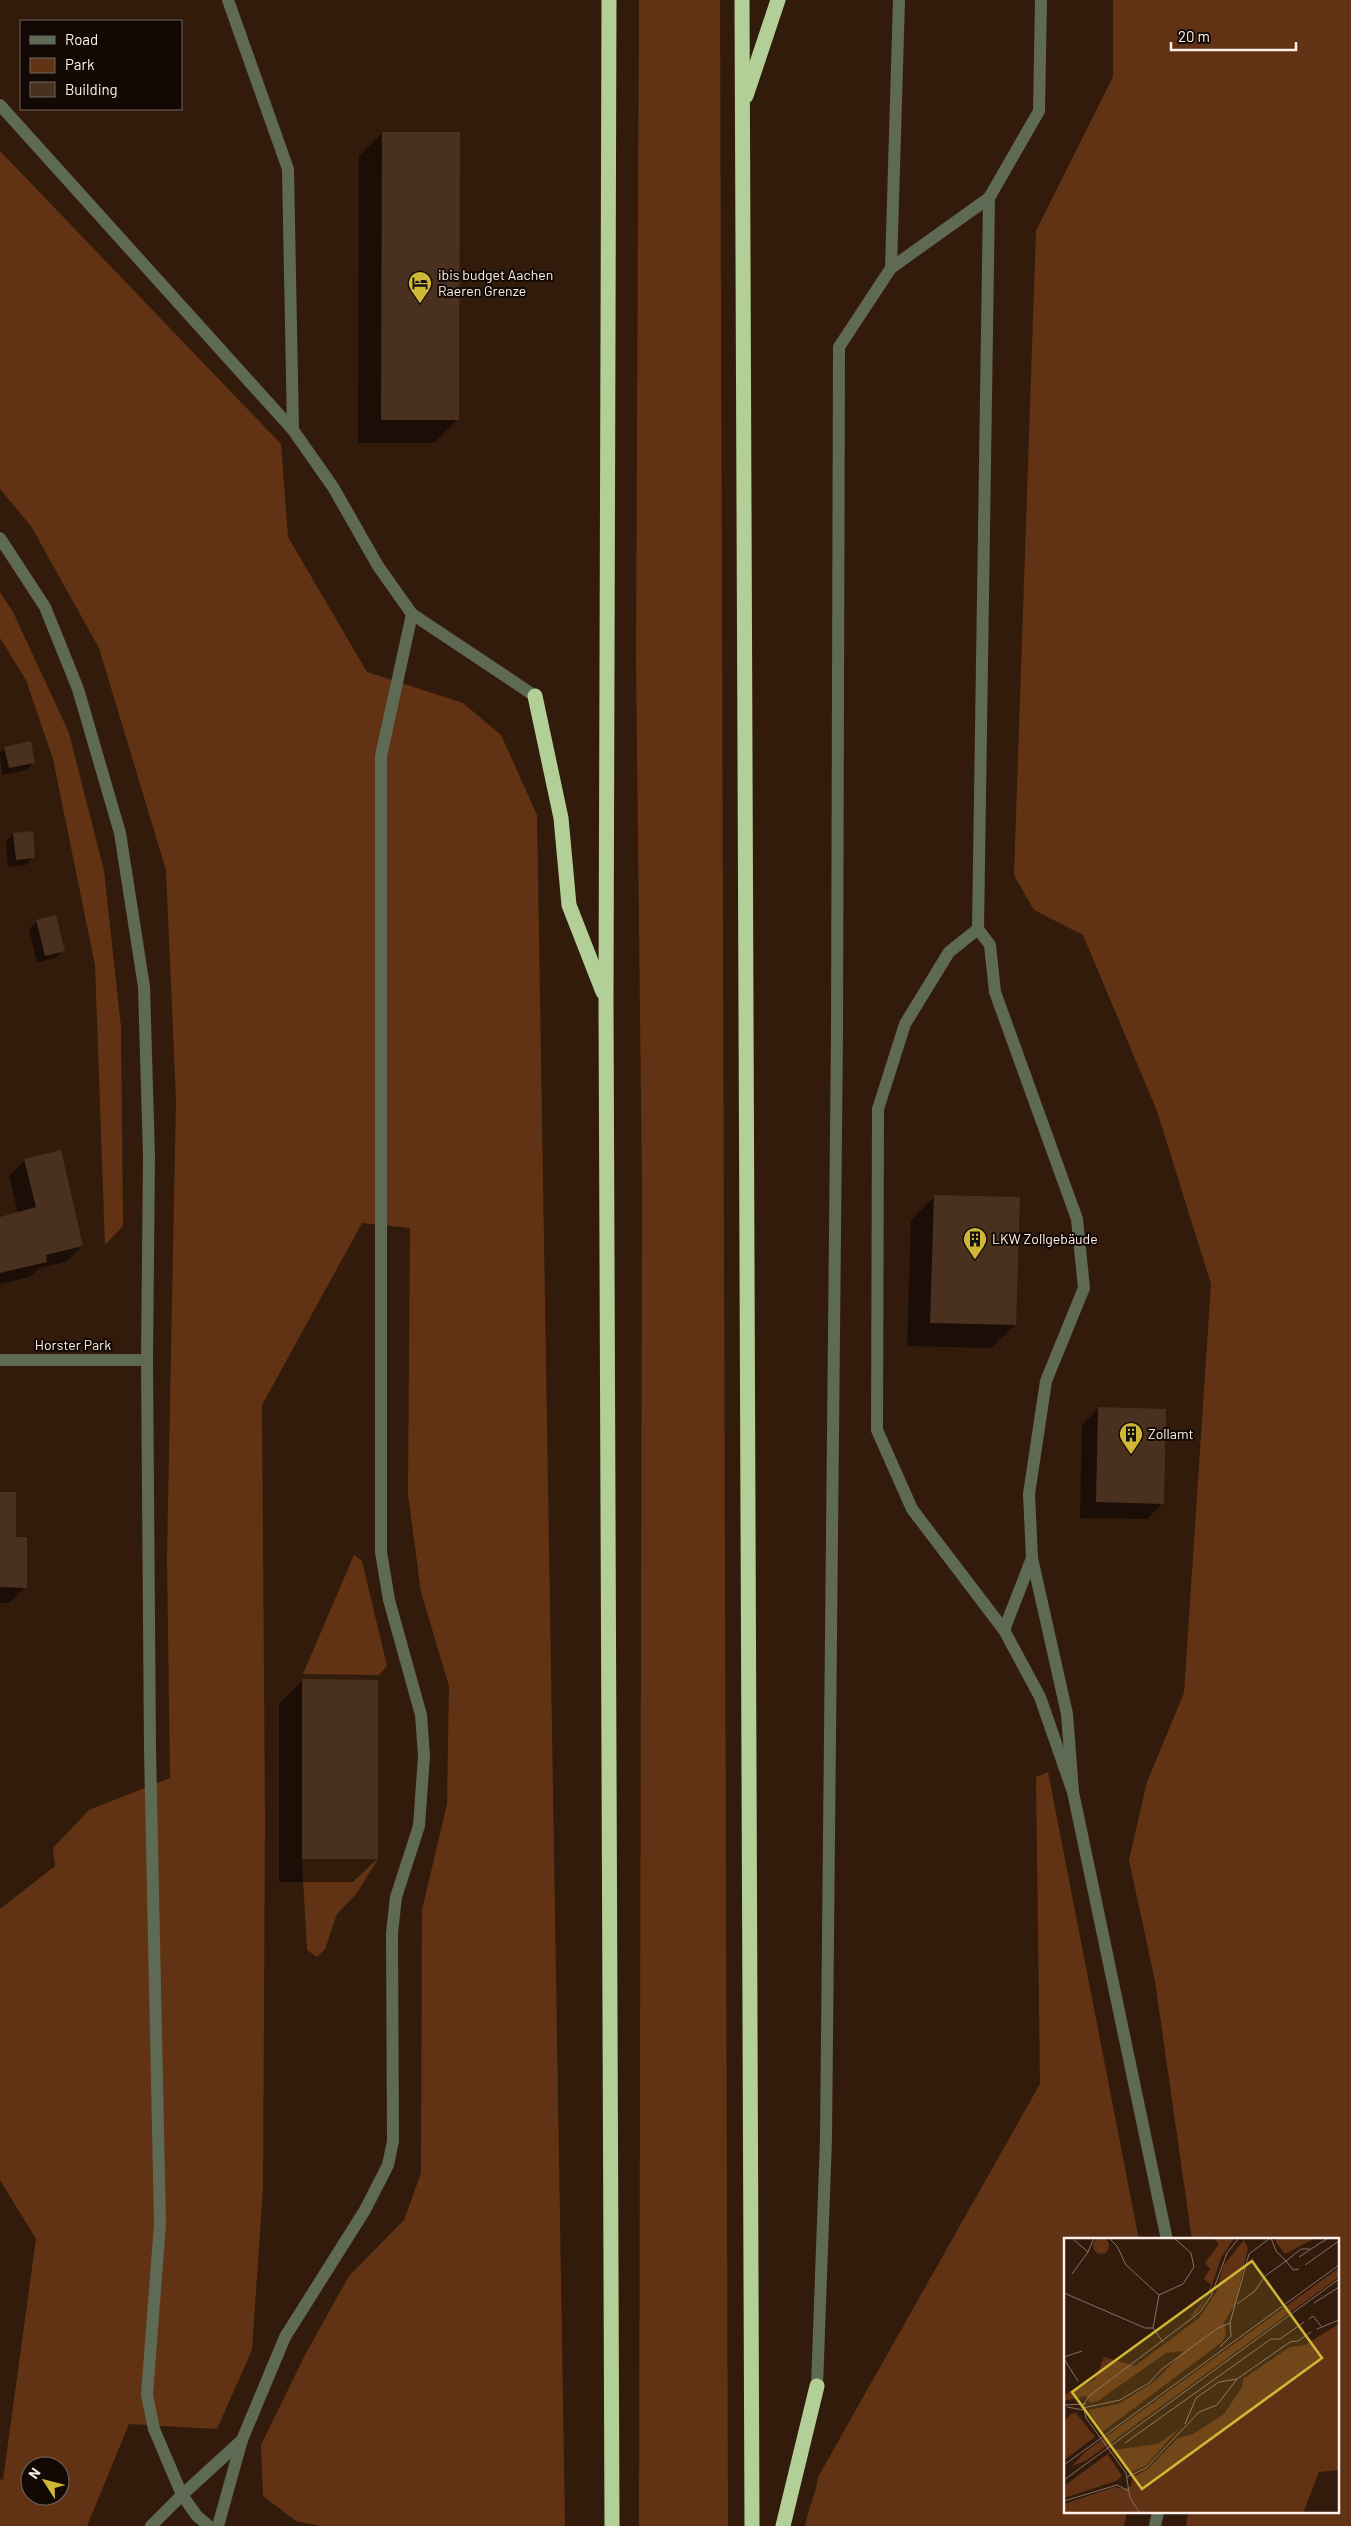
<svg xmlns="http://www.w3.org/2000/svg" width="1351" height="2526" font-family="Barlow,sans-serif">
<rect width="100%" height="100%" fill="#331b0c"/>
<g fill="#613314" fill-rule="evenodd">
<path d="M 639,0 L 720,0 L 728,2526 L 639,2526 L 642,1188 L 636,661 Z"/>
<path d="M 1113,0 L 1351,0 L 1351,2526 L 1186,2526 L 1188,2512 L 1337,2512 L 1337,2240 L 1192,2240 L 1155,1981 L 1129,1860 L 1147,1782 L 1184,1693 L 1211,1284 L 1157,1111 L 1083,935 L 1034,910 L 1014,875 L 1036,231 L 1113,77 Z"/>
<path d="M 0,151 L 281,444 L 288,537 L 367,672 L 463,703 L 501,735 L 537,815 L 565,2526 L 320,2526 L 296,2521 L 263,2496 L 261,2445 L 305,2355 L 349,2276 L 404,2220 L 421,2173 L 422,1910 L 447,1804 L 449,1686 L 421,1592 L 408,1494 L 410,1228 L 362,1223 L 262,1405 L 265,1820 L 263,2188 L 252,2350 L 217,2429 L 129,2424 L 87,2526 L 0,2526 L 0,2479 L 3,2480 L 36,2239 L 0,2180 L 0,1909 L 55,1866 L 53,1848 L 89,1810 L 170,1778 L 167,1557 L 176,1099 L 166,870 L 99,648 L 31,526 L 0,489 ZM 30,2466 L 60,2466 L 60,2496 L 30,2496 Z"/>
<path d="M 0,592 L 13,612 L 69,733 L 104,871 L 121,1027 L 123,1226 L 105,1245 L 95,965 L 53,759 L 26,680 L 0,638 Z"/>
<path d="M 354,1555 L 362,1561 L 387,1666 L 379,1675 L 303,1674 Z"/>
<path d="M 1048,1772 L 1139,2240 L 1065,2240 L 1065,2512 L 1127,2512 L 1124,2526 L 805,2526 C 808,2509 816,2494 818,2477 L 1040,2084 L 1036,1777 Z"/>
<path d="M 302,1859 L 378,1859 L 357,1893 L 337,1914 L 325,1949 L 317,1957 L 307,1950 Z"/>
</g>
<g fill="#0007">
<path d="M 382,133 L 457,420 L 434,443 L 358,443 L 359,156 Z"/>
<path d="M 5,748 L 34,762 L 26,770 L 2,775 L 0,753 Z"/>
<path d="M 13,834 L 34,857 L 26,865 L 8,867 L 6,842 Z"/>
<path d="M 37,921 L 63,950 L 55,958 L 37,963 L 29,929 Z"/>
<path d="M 25,1160 L 82,1246 L 66,1262 L 39,1268 L 30,1277 L 0,1284 L 0,1218 L 18,1213 L 9,1176 Z"/>
<path d="M 934,1197 L 1015,1325 L 991,1348 L 907,1346 L 911,1220 Z"/>
<path d="M 1098,1409 L 1163,1503 L 1147,1519 L 1080,1518 L 1082,1425 Z"/>
<path d="M 0,1493 L 14,1538 L 25,1587 L 9,1603 L 0,1603 Z"/>
<path d="M 303,1680 L 377,1859 L 353,1882 L 279,1882 L 279,1704 Z"/>
</g>
<g fill="#49301f">
<path d="M 382,132 L 460,132 L 459,420 L 381,420 Z"/>
<path d="M 31,741 L 35,763 L 9,768 L 4,747 Z"/>
<path d="M 33,831 L 35,858 L 16,860 L 13,833 Z"/>
<path d="M 56,915 L 65,951 L 45,956 L 36,920 Z"/>
<path d="M 61,1150 L 83,1246 L 46,1255 L 47,1262 L 0,1273 L 0,1217 L 36,1207 L 24,1159 Z"/>
<path d="M 934,1195 L 1020,1197 L 1016,1325 L 930,1323 Z"/>
<path d="M 1098,1407 L 1166,1409 L 1164,1504 L 1096,1502 Z"/>
<path d="M 0,1492 L 16,1492 L 16,1537 L 27,1537 L 27,1588 L 0,1587 Z"/>
<path d="M 302,1679 L 378,1680 L 378,1859 L 302,1859 Z"/>
</g>
<g fill="none" stroke-linecap="round" stroke-linejoin="round">
<g stroke="#5e6a54" stroke-width="12">
<path d="M 228,0 L 288,169 L 293,430"/>
<path d="M 1041,0 L 1039,111 L 989,198 L 978,929 L 990,945 L 995,992 L 1077,1219 L 1084,1288 L 1046,1381 L 1029,1494 L 1032,1558 L 1067,1714 L 1073,1792"/>
<path d="M 0,105 L 293,430 L 333,487 L 378,566 L 412,614 L 535,696"/>
<path d="M 891,268 L 989,198"/>
<path d="M 978,929 L 949,952 L 905,1024 L 878,1109 L 877,1430 L 912,1509 L 1004,1630 L 1040,1697 L 1073,1792 L 1167,2240"/>
<path d="M 1004,1630 L 1032,1558"/>
<path d="M 817,2386 L 826,2138 L 837,1032 L 839,347 L 891,268 L 899,0"/>
<path d="M 182,2495 L 242,2440"/>
<path d="M 218,2526 L 242,2440 L 285,2337 L 365,2210 L 388,2165 L 393,2141 L 392,1933 L 396,1897 L 419,1826 L 424,1756 L 421,1715 L 389,1600 L 381,1552 L 381,756 L 412,614"/>
<path d="M 1155,2526 L 1158,2512"/>
</g>
<g stroke="#5e6a54" stroke-width="12">
<path d="M 0,538 L 45,607 L 78,689 L 120,833 L 144,987 L 149,1156 L 147,1360 L 150,1749 L 160,2224 L 147,2395 L 154,2429 L 182,2495 L 197,2516 L 209,2526"/>
<path d="M 0,1360 L 147,1360"/>
<path d="M 151,2526 L 182,2495"/>
</g>
<g stroke="#b1cf97" stroke-width="15">
<path d="M 609,0 L 606,1000 L 612,2526"/>
<path d="M 742,0 L 752,2526"/>
<path d="M 746,96 L 778,0"/>
<path d="M 535,696 L 561,818 L 569,905 L 603,992"/>
<path d="M 783,2526 L 817,2386"/>
</g>
</g>
<defs>
<g id="hotel-pin" transform="scale(1.25)"><path d="M0 17L-7.5 6A9.5 9.5 0 1 1 7.5 6Z" fill="#d1b736" stroke="#130904"/><path d="M-6-4.5h1.5V1H6V5H4.5V3h-9V5H-6ZM-4 0a1.8 1.8 0 1 1 3.6 0ZM.5 0V-2.5h3Q6-2.5 6 0Z" fill="#111"/></g>
<g id="building-pin" transform="scale(1.25)"><path d="M0 17L-7.5 6A9.5 9.5 0 1 1 7.5 6Z" fill="#d1b736" stroke="#130904"/><path d="M-4-6H4V6H1V3H-1V6H-4ZM-2.5-4.3h1.7v1.8h-1.7ZM.8-4.3h1.7v1.8H.8ZM-2.5-1h1.7V.8h-1.7ZM.8-1h1.7V.8H.8Z" fill="#111"/></g>
</defs>
<g fill-rule="evenodd">
<use href="#hotel-pin" x="420" y="283"/>
<use href="#building-pin" x="975" y="1239"/>
<use href="#building-pin" x="1131" y="1434"/>
</g>
<g text-anchor="middle" stroke-width="4" stroke-linejoin="round" paint-order="stroke">
<g font-size="14" fill="#fef0e9" stroke="#130904" text-anchor="start">
<text x="438" y="280">ibis budget Aachen<tspan x="438" dy="16">Raeren Grenze</tspan></text>
<text x="992" y="1244">LKW Zollgebäude</text>
<text x="1148" y="1439">Zollamt</text>
</g>
<g font-size="14" fill="#fef0e9" stroke="#130904">
<text x="73" y="1350">Horster Park</text>
</g>
</g>
<g transform="translate(1064 2238)">
<rect width="275" height="275" fill="#331b0c"/>
<path d="M 149,0 L 170,0 L 157,20 L 145,56 L 132,76 L 125,80 L 141,61 L 147,47 L 140,41 L 146,31 L 141,25 L 155,6 ZM 251,0 L 221,16 L 212,4 L 212,0 ZM29 8a8 8 0 1 1 16 0a8 8 0 1 1-16 0ZM 180,2 L 184,10 L 171,67 L 160,84 L 162,97 L 158,104 L 37,195 L 24,172 L 55,166 L 91,143 L 120,113 L 102,115 L 34,163 L 26,165 L 22,158 L 0,163 L 0,158 L 11,150 L 31,142 L 40,119 L 71,128 L 135,80 L 153,53 L 159,28 ZM 275,30 L 275,39 L 23,222 L 8,228 L 21,214 ZM 275,86 L 275,232 L 255,234 L 239,275 L 0,275 L 0,266 L 51,249 L 60,251 L 67,248 L 68,240 L 84,231 L 114,200 L 129,196 L 160,176 L 178,149 L 179,141 L 226,109 L 241,107 ZM 12,175 L 31,199 L 0,222 L 0,183 L 7,176 ZM 116,190 L 81,228 L 66,235 L 48,213 L 44,217 L 58,238 L 52,243 L 0,260 L 0,248 L 49,212 L 94,206 Z" fill="#613314"/>
<path fill="none" stroke="#847064" stroke-width="1" d="M 45,0 L 53,8 L 62,27 L 95,57M 207,0 L 212,13 L 222,23M 10,2 L 24,14M 235,19 L 264,0M 222,23 L 237,11 L 246,11M 241,27 L 275,3M 8,36 L 24,14 L 30,0M 0,55 L 81,90 L 89,90 L 99,104M 250,65 L 275,49M 173,66 L 191,53 L 201,38 L 222,23 L 229,32 L 235,31M 245,81 L 249,78 L 257,88M 89,90 L 95,57 L 119,46 L 130,29 L 127,15 L 110,0M 253,91 L 275,82M 167,98 L 166,85 L 185,16 L 206,0M 156,109 L 167,98M 0,119 L 18,113M 0,121 L 14,143M 0,167 L 22,166M 3,169 L 19,172M 19,170 L 56,162 L 85,145 L 98,131 L 154,90 L 166,85M 121,186 L 132,160 L 155,144 L 173,141M 61,205 L 207,101 L 216,101 L 240,84M 0,227 L 275,27M 63,239 L 82,230 L 135,174 L 153,167 L 173,141 L 226,104 L 234,103 L 247,94M 0,242 L 275,41M 0,263 L 53,247 L 65,253M 76,275 L 66,260 L 62,235 L 22,180 L 19,167 L 25,158 L 135,75 L 147,58 L 163,15 L 175,0"/>
<path fill="#d1b736" fill-opacity="0.15" stroke="#d1b736" stroke-width="2.5" d="M 188,23 L 258,120 L 78,251 L 8,154 Z"/>
<rect width="275" height="275" fill="none" stroke="#fef0e9" stroke-width="2.5"/>
</g>
<rect x="20" y="20" width="162" height="90" fill="#130904" stroke="#716560"/>
<rect x="30" y="36" width="25" height="8" fill="#5e6a54" stroke="#716560"/>
<text x="65" y="45" font-size="15" fill="#fef0e9">Road</text>
<rect x="30" y="58" width="25" height="15" fill="#613314" stroke="#716560"/>
<text x="65" y="70" font-size="15" fill="#fef0e9">Park</text>
<rect x="30" y="82" width="25" height="15" fill="#49301f" stroke="#716560"/>
<text x="65" y="95" font-size="15" fill="#fef0e9">Building</text>
<g transform="translate(45 2481) rotate(306)"><circle r="24" fill="#130904" stroke="#716560"/>
<path d="M0-4L9 19L0 12L-9 19Z" fill="#d1b736"/>
<text y="-8" font-size="14" font-weight="bold" text-anchor="middle" fill="#fef0e9">N</text>
</g>
<path d="M1171 42v8h125v-8" fill="none" stroke="#fef0e9" stroke-width="2.5"/>
<text x="1178" y="42" font-size="15" fill="#fef0e9" stroke="#130904" stroke-width="4" paint-order="stroke">20 m</text>
</svg>
